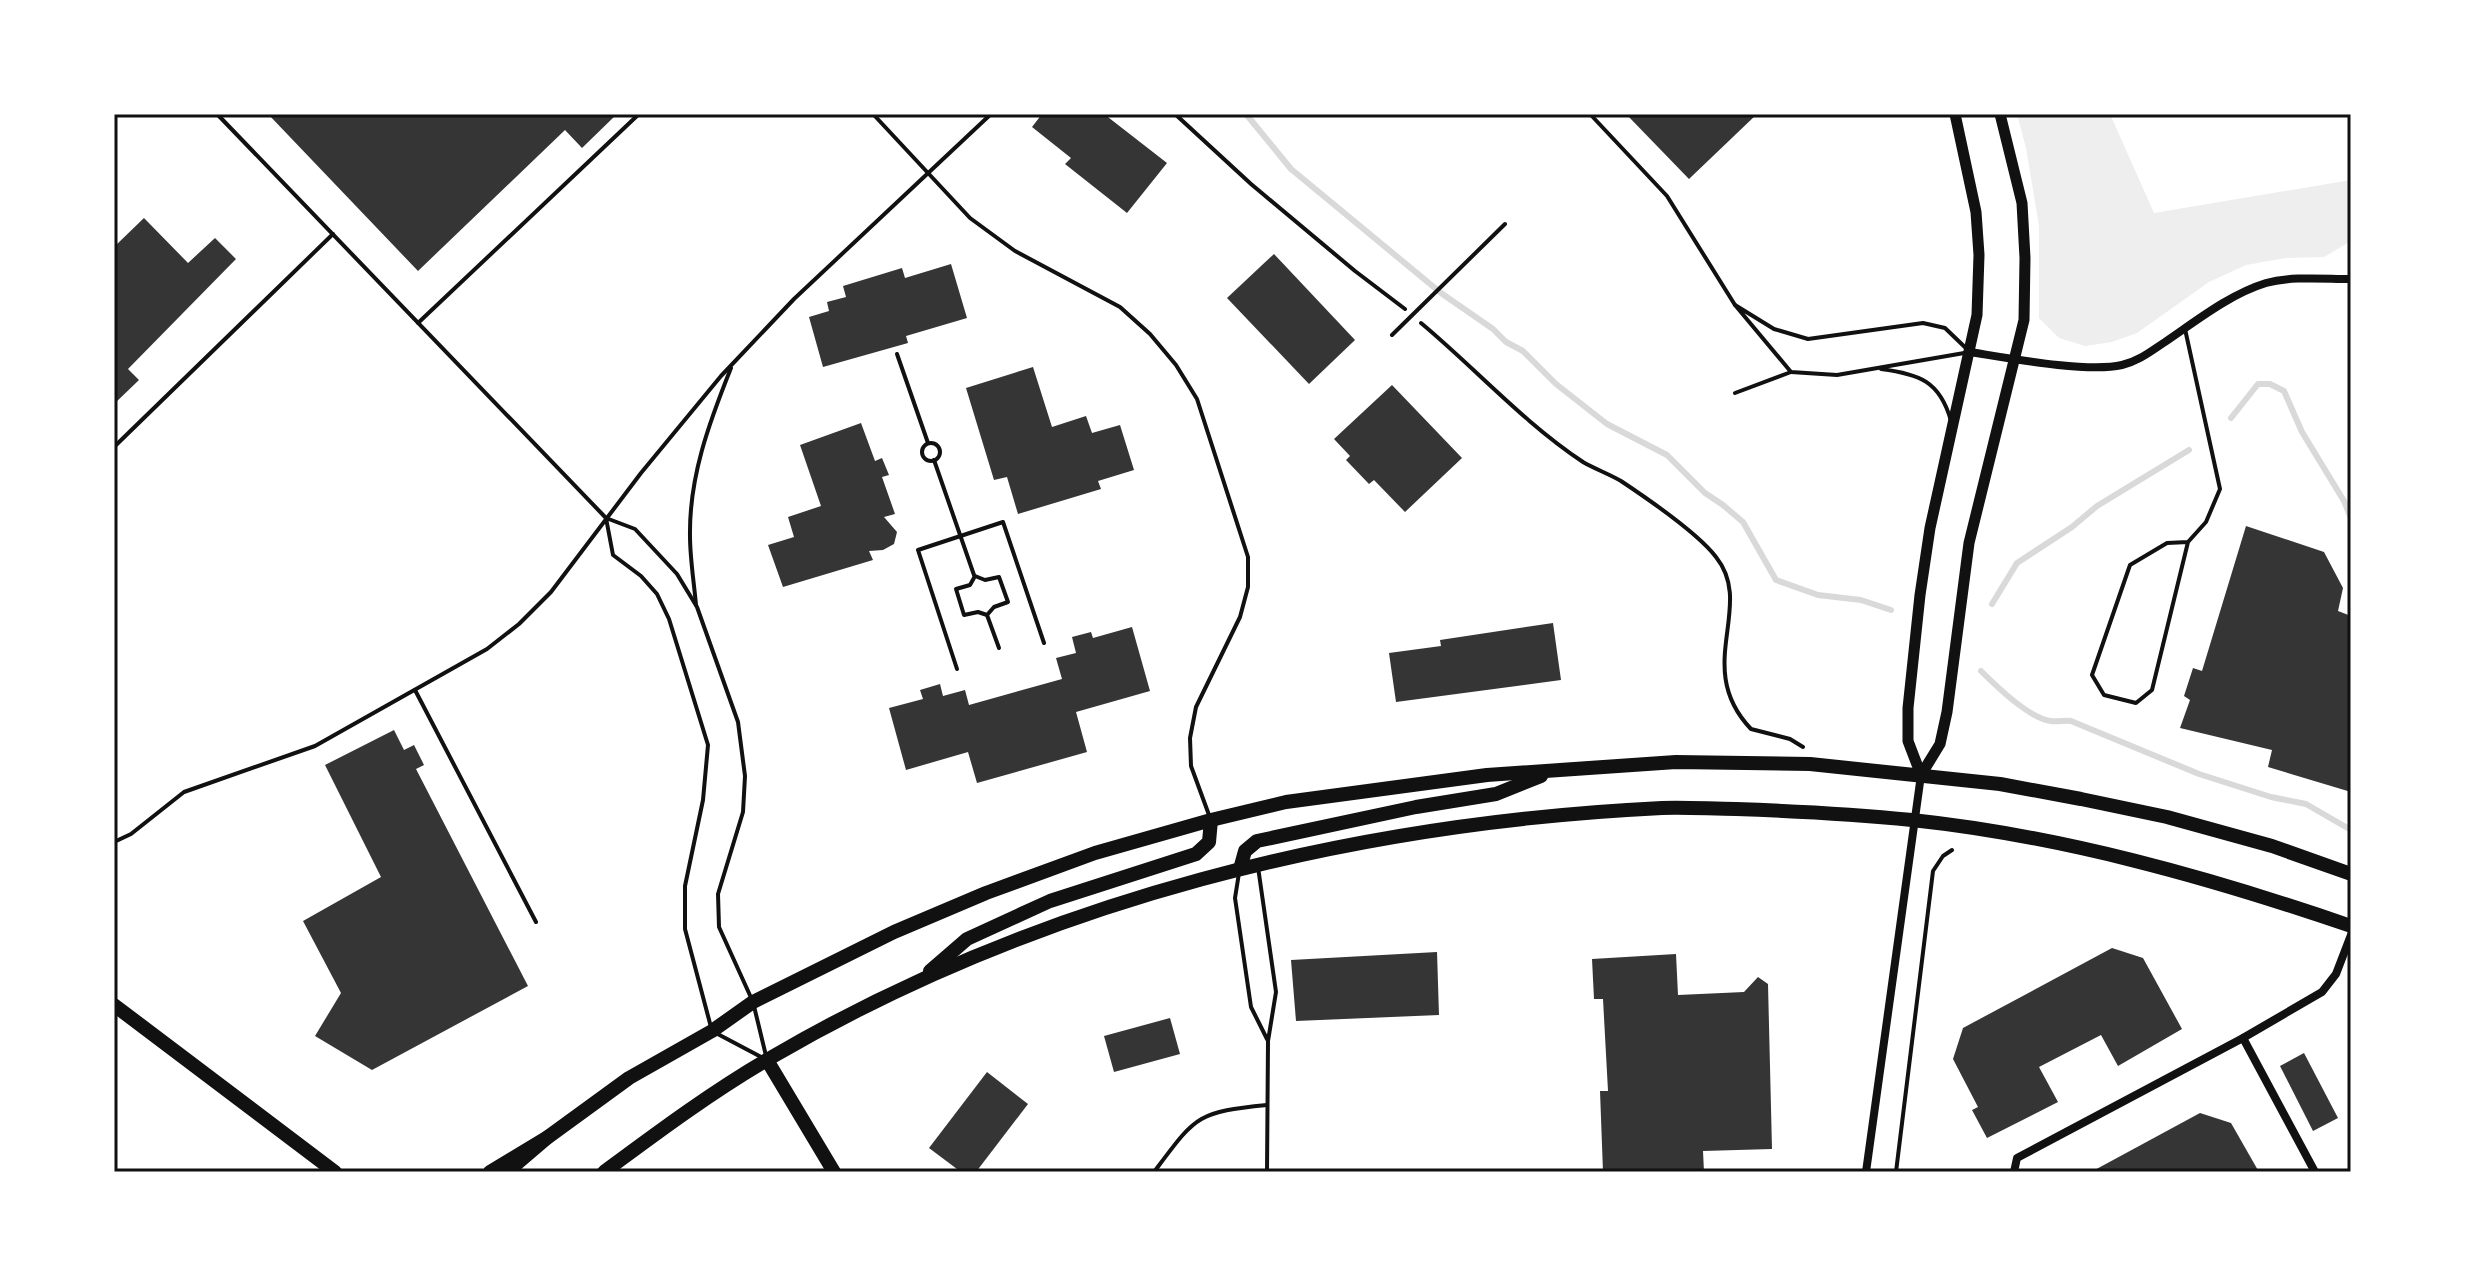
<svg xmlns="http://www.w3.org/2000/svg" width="2465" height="1286" font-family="'Archivo Narrow',sans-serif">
<rect width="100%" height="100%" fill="#fff"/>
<path fill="#eee" d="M 2017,114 L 2110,114 L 2154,213 L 2351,180 L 2351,241 L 2324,257 L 2286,258 L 2246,265 L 2209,282 L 2137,333 L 2112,342 L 2085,346 L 2059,338 L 2039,318 L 2039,226 L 2026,148 Z"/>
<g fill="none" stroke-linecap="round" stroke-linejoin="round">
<g stroke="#d9d9d9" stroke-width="6">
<path d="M 1246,114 L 1291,169 L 1441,293 L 1493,329 L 1506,342 L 1523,351 L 1556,384 L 1607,424 L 1667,455 L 1705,493 L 1723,505 L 1743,522 L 1776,580 L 1818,595 L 1861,600 L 1891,610"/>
<path d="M 2231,418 L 2258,384 L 2270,384 L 2284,391 L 2302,432 L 2344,501 L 2351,518"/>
<path d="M 1992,604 L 2017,563 L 2072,527 L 2097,506 L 2189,450"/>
<path d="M 1981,671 C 1996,686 2030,719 2051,721 C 2058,722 2065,720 2071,721 L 2199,774 L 2271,797 L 2306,804 L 2351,830"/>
</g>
</g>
<g fill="#353535">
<path d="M 268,114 L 617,114 L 582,148 L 565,130 L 418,271 Z"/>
<path d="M 1042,114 L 1104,114 L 1167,163 L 1127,213 L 1065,164 L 1071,158 L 1032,127 Z"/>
<path d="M 1626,114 L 1757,114 L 1689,179 Z"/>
<path d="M 144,218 L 188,263 L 215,238 L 236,259 L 128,369 L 139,380 L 114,404 L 114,247 Z"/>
<path d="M 1274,254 L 1355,340 L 1309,384 L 1227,298 Z"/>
<path d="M 951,264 L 967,318 L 906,336 L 908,343 L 823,367 L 809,317 L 829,311 L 827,302 L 846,297 L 843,286 L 902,268 L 905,278 Z"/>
<path d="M 1033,367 L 1052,427 L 1086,416 L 1092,433 L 1120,425 L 1134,470 L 1098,481 L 1101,489 L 1018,514 L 1007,477 L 994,480 L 966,388 Z"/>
<path d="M 1392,385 L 1462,458 L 1405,512 L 1374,480 L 1369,484 L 1346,460 L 1350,456 L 1334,439 Z"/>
<path d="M 861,423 L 875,461 L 882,458 L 889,475 L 882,477 L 895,514 L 884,517 L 897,532 L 894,544 L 883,550 L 869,551 L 873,560 L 783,587 L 768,545 L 794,537 L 788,517 L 821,506 L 800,445 Z"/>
<path d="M 2246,526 L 2324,552 L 2343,588 L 2338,611 L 2351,616 L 2351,792 L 2268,767 L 2272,750 L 2180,728 L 2190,700 L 2184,696 L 2193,668 L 2202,671 Z"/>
<path d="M 1553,623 L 1561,680 L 1396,702 L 1389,653 L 1441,646 L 1440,640 Z"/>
<path d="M 1132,627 L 1150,691 L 1076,712 L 1087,752 L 977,783 L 968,752 L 906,770 L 889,708 L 923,699 L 920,690 L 940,684 L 943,696 L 965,690 L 969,705 L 1062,679 L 1056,658 L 1076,653 L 1072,637 L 1091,632 L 1093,638 Z"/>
<path d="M 394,730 L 404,750 L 414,745 L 424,765 L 416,769 L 528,986 L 372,1070 L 315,1036 L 341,993 L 303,921 L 381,877 L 325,765 Z"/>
<path d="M 2112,948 L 2143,958 L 2182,1029 L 2118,1066 L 2101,1035 L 2039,1067 L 2058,1102 L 1987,1138 L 1972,1110 L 1978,1107 L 1953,1059 L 1963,1028 Z"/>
<path d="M 1437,952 L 1439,1015 L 1296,1021 L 1291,960 Z"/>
<path d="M 1676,954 L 1678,995 L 1744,992 L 1758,977 L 1768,984 L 1772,1149 L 1703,1151 L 1704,1172 L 1603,1172 L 1600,1091 L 1608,1091 L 1603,999 L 1594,999 L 1592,959 Z"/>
<path d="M 1170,1018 L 1180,1054 L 1114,1072 L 1104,1036 Z"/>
<path d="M 2304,1053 L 2338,1118 L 2313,1131 L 2280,1066 Z"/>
<path d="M 987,1072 L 1028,1104 L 976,1172 L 961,1172 L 929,1148 Z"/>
<path d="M 2200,1113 L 2231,1123 L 2259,1172 L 2091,1172 Z"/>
</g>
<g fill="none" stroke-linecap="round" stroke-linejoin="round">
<g stroke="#111" stroke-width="4">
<path d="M 1175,114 L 1251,184 L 1355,271 L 1405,309"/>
<path d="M 1421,323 C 1475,368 1524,423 1583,462 C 1595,469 1609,474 1621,481 C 1648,499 1697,532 1716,557 C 1756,607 1692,667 1751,729 L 1790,739 L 1803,747"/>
<path d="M 897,354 L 928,443"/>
<circle cx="931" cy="452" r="9"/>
<path d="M 934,460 L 974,575"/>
<path d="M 987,615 L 978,612 L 964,615 L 956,589 L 970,585 L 975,576 L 985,580 L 999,577 L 1008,602 L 994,607 L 987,615 L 999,648"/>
<path d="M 957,669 L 918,550 L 1003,522 L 1044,643"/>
<path d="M 1896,1172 L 1933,871 L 1943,856 L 1952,850"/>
</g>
<g stroke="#111" stroke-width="4">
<path d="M 217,114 L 606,518"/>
<path d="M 873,114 L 970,218 L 1015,251 L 1120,307 L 1150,334 L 1176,365 L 1197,399 L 1248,557 L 1248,587 L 1240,617 L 1196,707 L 1190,738 L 1191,766 L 1209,815"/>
<path d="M 1590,114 L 1667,196 L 1735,305"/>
<path d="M 1735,305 L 1774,329 L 1808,339 L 1923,323 L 1945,328 L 1970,352 L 1837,375 L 1791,372 Z"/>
<path d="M 418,323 L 639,114"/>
<path d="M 2185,329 L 2220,489 L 2206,522 L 2188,542 L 2152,690 L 2136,703 L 2104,695 L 2092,675 L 2130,565 L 2167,543 L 2188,542"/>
<path d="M 1392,335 L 1505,224"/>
<path d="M 1881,369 C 1919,374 1940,381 1951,421"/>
<path d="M 1735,393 L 1791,372"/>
<path d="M 114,447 L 333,234"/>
<path d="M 606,518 L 635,529 L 677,574 L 697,607 L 738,722 L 745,776 L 743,812 L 718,894 L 719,927 L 753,1002 L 767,1060 L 712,1031 L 685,929 L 685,886 L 703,800 L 708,745 L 669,619 L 657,594 L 641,576 L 613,555 Z"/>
<path d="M 696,605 C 694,582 690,559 690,536 C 689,477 709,423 731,368"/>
<path d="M 415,690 L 536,922"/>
<path d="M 114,842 L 131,834 L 184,792 L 315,746 L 487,649 L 519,624 L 551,592 L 641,473 L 721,376 L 794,299 L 991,114"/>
<path d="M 1258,867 L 1276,992 L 1268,1041 L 1267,1172"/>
<path d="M 1239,873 L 1235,898 L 1251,1007 L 1267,1039"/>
<path d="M 1154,1172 C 1196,1116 1196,1112 1267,1105"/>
</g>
<g stroke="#111" stroke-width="8">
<path d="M 1970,352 C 2008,358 2087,373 2122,365 C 2139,361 2151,351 2165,342 C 2196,321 2230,294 2266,283 C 2292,276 2323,279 2351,279"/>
<path d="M 2243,1038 L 2315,1172"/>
<path d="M 1866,1172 L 1921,775"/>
<path d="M 2014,1172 L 2017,1158 L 2243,1038 L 2322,992 L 2336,974 L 2351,935"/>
</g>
<g stroke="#111" stroke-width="11">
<path d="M 1921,775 L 1940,744 L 1947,712 L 1969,543 L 2024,320 L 2025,258 L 2022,203 L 2000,114"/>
<path d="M 1921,775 L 1908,741 L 1908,708 L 1920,595 L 1930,528 L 1977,315 L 1979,255 L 1976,212 L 1955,114"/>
</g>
<g stroke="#111" stroke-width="14">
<path d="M 1240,869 L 1245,851 L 1257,841 L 1416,807 L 1496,794 L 1541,776"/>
<path d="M 930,971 L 967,939 L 1050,901 L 1196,854 L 1209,842 L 1211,820"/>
<path d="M 507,1172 L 548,1137 L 629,1078 L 712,1031 L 753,1002 L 894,932 L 986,893 L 1095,853 L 1211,820 L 1286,802 L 1487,775 L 1676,762 L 1810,764 L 2000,784 L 2081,799 L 2167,817 L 2272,846 L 2351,874"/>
<path d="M 604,1172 C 658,1132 713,1091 772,1057 C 1041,900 1352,823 1662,808 C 1687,807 1712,809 1736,809 C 1795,811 1853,814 1912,820 C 2062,836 2208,877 2351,926"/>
</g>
<g stroke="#111" stroke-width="14">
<path d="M 114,1005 L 335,1172"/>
<path d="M 767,1060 L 834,1172"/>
<path d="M 490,1172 L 548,1137"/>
</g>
</g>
<rect width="2465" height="1286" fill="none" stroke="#ffffff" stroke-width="232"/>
<rect x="116" y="116" width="2233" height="1054" fill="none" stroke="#111" stroke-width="3"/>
</svg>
